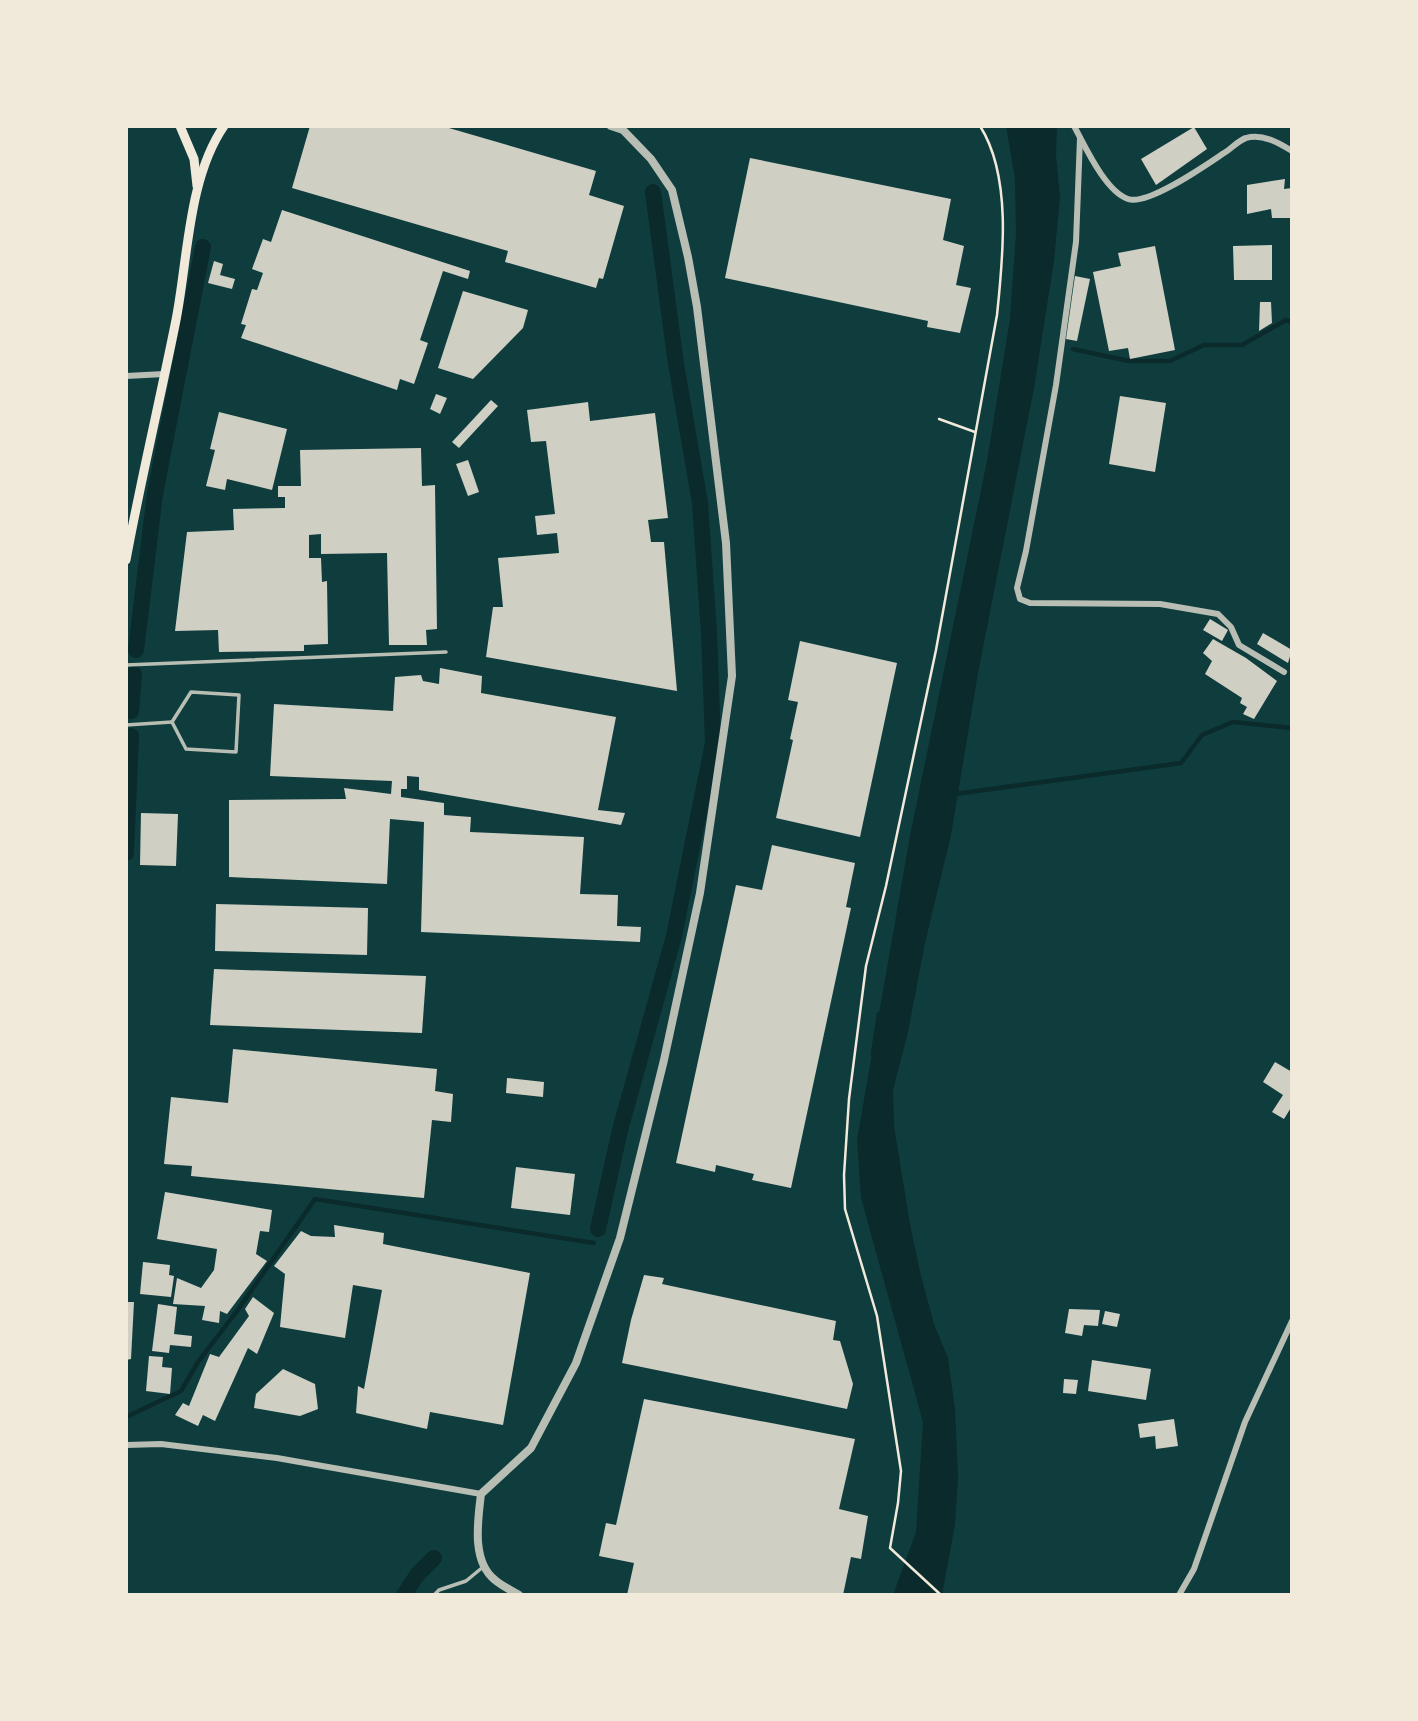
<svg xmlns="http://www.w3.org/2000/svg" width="1418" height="1721" font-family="Manrope,sans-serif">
<rect width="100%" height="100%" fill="#0f3d3e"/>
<path fill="#0a2a2b" d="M 1006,126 L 1057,126 L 1056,155 L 1060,197 L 1054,261 L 1034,388 L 978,673 L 951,835 L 925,943 L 908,1032 L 893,1090 L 894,1126 L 910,1224 L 920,1272 L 934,1324 L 948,1358 L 955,1409 L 958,1478 L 955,1524 L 942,1595 L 893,1595 L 916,1532 L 923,1422 L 861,1198 L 857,1140 L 910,836 L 987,461 L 1010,319 L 1016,234 L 1015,179 Z"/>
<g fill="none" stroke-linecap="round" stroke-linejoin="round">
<g stroke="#0a2a2b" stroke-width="4.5">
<path d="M 1073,349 L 1129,361 L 1170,361 L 1204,345 L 1242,345 L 1286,320 L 1292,322"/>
<path d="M 955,794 L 1181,763 L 1202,735 L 1233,722 L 1292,728"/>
<path d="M 873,1054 L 879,1014"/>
<path d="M 126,1417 L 181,1391 L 198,1362 L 237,1311 L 315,1199 L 594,1243"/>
</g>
<g stroke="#0a2a2b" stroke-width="16">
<path d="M 136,650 L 155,494 L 203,247"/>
<path d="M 131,711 L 134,674"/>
<path d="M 126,853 L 131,736"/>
<path d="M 598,1229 L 620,1130 L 674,936 L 713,743 L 709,633 L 700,503 L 676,364 L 653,192"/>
<path d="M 404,1595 L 417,1575 L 434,1558"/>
</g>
</g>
<g fill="#cfcfc3">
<path d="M 310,126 L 442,126 L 596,171 L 589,195 L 624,206 L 603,279 L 599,278 L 596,288 L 505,262 L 508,251 L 292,188 Z"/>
<path d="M 1194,127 L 1207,149 L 1156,185 L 1141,159 Z"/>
<path d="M 750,158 L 951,199 L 943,240 L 964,246 L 956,285 L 971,288 L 960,333 L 927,327 L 928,321 L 725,278 Z"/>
<path d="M 1285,179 L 1284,189 L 1292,188 L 1292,218 L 1272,218 L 1271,209 L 1247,214 L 1247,185 Z"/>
<path d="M 282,210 L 470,271 L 468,279 L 443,271 L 420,340 L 428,343 L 414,384 L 400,379 L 397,390 L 241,338 L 246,325 L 241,324 L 252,289 L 257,290 L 263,273 L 252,269 L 263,239 L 271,242 Z"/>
<path d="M 1272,245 L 1272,280 L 1234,280 L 1233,246 Z"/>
<path d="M 1155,246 L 1175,350 L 1130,359 L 1128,348 L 1109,351 L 1093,272 L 1121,266 L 1118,253 Z"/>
<path d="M 214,261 L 223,264 L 220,275 L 235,279 L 232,289 L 208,283 Z"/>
<path d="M 1075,276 L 1090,279 L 1077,341 L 1066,339 Z"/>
<path d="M 463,291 L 528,310 L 523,328 L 473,379 L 438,368 Z"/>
<path d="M 1260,302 L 1271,302 L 1272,323 L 1259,331 Z"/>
<path d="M 436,394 L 447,398 L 440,414 L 430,409 Z"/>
<path d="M 1120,396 L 1166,403 L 1155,472 L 1109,464 Z"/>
<path d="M 491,400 L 498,406 L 459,448 L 452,442 Z"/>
<path d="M 588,402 L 590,421 L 655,413 L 668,518 L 648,520 L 651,542 L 664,542 L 677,691 L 486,657 L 493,607 L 503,607 L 498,558 L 559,553 L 557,533 L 537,535 L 535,516 L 555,514 L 546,441 L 531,442 L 527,410 Z"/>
<path d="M 219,412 L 287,429 L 272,490 L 227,479 L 225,490 L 206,486 L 215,450 L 210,449 Z"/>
<path d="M 421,448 L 422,486 L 435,485 L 437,629 L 426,630 L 427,645 L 389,645 L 387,553 L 321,554 L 321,534 L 309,535 L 309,558 L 321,558 L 322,582 L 327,581 L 328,644 L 304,645 L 304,651 L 219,652 L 218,630 L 175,631 L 187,532 L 234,530 L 233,509 L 285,508 L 285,497 L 278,497 L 278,486 L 301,486 L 300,450 Z"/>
<path d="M 468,460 L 479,492 L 468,496 L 456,464 Z"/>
<path d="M 1210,619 L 1228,630 L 1222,641 L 1203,630 Z"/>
<path d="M 1263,633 L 1292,650 L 1288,663 L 1257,644 Z"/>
<path d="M 1213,639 L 1246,658 L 1277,681 L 1254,719 L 1243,714 L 1247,707 L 1240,703 L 1242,698 L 1205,674 L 1212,661 L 1203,653 Z"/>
<path d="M 800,641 L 897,663 L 860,837 L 776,818 L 793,740 L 790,739 L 798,702 L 788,700 Z"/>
<path d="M 440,668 L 482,676 L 481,693 L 616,717 L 598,810 L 625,813 L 621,825 L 419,790 L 419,777 L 407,776 L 407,789 L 401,789 L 401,797 L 444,803 L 444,815 L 471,817 L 470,832 L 584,837 L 580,894 L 618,895 L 617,926 L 641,927 L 640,942 L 421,932 L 424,822 L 390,819 L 387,884 L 229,877 L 229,800 L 346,799 L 344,788 L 391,794 L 392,781 L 270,776 L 274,704 L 393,711 L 395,677 L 421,675 L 423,681 L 439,684 Z"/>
<path d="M 141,813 L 178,814 L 176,866 L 140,865 Z"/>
<path d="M 772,845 L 855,863 L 846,907 L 851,908 L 791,1188 L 752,1180 L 754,1174 L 716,1165 L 715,1172 L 676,1163 L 736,885 L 762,890 Z"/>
<path d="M 216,904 L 368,908 L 367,955 L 215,951 Z"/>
<path d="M 214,969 L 426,976 L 422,1033 L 210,1025 Z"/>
<path d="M 233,1049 L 437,1069 L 435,1091 L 453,1094 L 451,1122 L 432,1120 L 424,1198 L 191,1176 L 192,1166 L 164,1164 L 171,1097 L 228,1103 Z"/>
<path d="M 1275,1062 L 1292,1072 L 1292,1106 L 1284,1119 L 1272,1112 L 1283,1095 L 1263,1082 Z"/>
<path d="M 507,1078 L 544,1082 L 543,1097 L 506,1093 Z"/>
<path d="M 516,1167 L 575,1174 L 570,1215 L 511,1208 Z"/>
<path d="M 165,1192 L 272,1210 L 269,1232 L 260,1231 L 256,1254 L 267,1261 L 227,1314 L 220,1311 L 219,1323 L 202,1320 L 205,1306 L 173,1304 L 177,1278 L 201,1288 L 214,1270 L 217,1249 L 157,1239 Z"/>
<path d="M 334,1225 L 384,1233 L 383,1244 L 530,1273 L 503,1425 L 430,1412 L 427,1429 L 356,1413 L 358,1386 L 364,1389 L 382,1290 L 353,1285 L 345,1338 L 280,1327 L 285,1274 L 274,1266 L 301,1231 L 311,1236 L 335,1237 Z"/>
<path d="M 143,1262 L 170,1265 L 169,1275 L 174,1276 L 171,1297 L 140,1294 Z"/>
<path d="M 644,1275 L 664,1278 L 662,1284 L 836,1321 L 833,1340 L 840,1341 L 853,1384 L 847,1409 L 622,1363 L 631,1320 Z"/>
<path d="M 253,1297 L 274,1313 L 257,1354 L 248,1348 L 215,1421 L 203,1415 L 198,1426 L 175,1415 L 183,1403 L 189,1406 L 210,1354 L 219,1357 L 249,1316 L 245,1309 Z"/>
<path d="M 126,1302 L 134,1302 L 131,1359 L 126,1360 Z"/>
<path d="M 158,1304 L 177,1307 L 174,1334 L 192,1336 L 191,1347 L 170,1345 L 169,1353 L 152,1351 Z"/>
<path d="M 1069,1309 L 1100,1310 L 1098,1326 L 1084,1325 L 1082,1336 L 1065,1333 Z"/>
<path d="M 1105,1311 L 1120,1314 L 1117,1327 L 1102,1324 Z"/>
<path d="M 149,1356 L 163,1357 L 162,1367 L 172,1368 L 170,1394 L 146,1391 Z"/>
<path d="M 1092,1360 L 1151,1369 L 1146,1400 L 1088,1391 Z"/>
<path d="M 283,1369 L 315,1384 L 318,1409 L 300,1416 L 254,1408 L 256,1394 Z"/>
<path d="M 1064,1379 L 1078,1380 L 1076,1394 L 1063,1393 Z"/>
<path d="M 644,1399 L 855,1439 L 839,1509 L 868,1516 L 861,1559 L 851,1557 L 843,1595 L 627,1595 L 634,1563 L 599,1556 L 606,1523 L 616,1525 Z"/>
<path d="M 1174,1419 L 1178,1446 L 1156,1449 L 1155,1436 L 1140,1438 L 1138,1424 Z"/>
</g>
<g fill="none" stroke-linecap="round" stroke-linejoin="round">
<g stroke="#f1e9da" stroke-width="2.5">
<path d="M 939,419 L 975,432"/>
<path d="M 941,1595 L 890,1548 L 898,1503 L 901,1471 L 877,1316 L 845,1209 L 844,1175 L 849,1099 L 866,966 L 886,886 L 936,650 L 997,315 C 1003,258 1012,176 980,126"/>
</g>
<g stroke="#b8beb3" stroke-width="3.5">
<path d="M 126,665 L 446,652"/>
<path d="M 191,692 L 239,695 L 236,752 L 186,749 L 172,722 Z"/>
<path d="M 126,725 L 172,722"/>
<path d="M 434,1595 L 439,1590 L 466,1581 L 483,1567"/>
</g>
<g stroke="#b8beb3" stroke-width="6">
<path d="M 1074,126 C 1085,146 1105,191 1128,199 C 1148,206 1206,165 1224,153 C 1231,149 1239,140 1246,138 C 1262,133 1279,143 1292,151"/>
<path d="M 1080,138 L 1076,242 L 1056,385 L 1026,551 L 1017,588 L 1020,599 L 1030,603 L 1160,604 L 1218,614 L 1231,627 L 1239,645 L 1284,672"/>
<path d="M 126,376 L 164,374"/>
<path d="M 126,1445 L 161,1444 L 277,1458 L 481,1494"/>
<path d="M 1179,1595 L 1194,1569 L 1245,1422 L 1292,1321"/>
</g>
<path stroke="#b8beb3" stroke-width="8" d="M 519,1595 C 511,1590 502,1586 495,1580 C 471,1561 478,1520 481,1494 L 531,1448 L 576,1363 L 620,1238 L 664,1060 L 700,893 L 732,676 L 726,543 L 697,307 L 688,257 L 672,190 L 651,159 L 623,130 L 611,126"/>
<g stroke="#f1e9da" stroke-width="9">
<path d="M 180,126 L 194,159 L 197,186"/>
<path d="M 126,560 C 141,479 160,400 176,320 C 188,259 188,178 224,126"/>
</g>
</g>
<rect width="1418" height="1721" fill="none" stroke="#f1e9da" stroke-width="256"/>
</svg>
